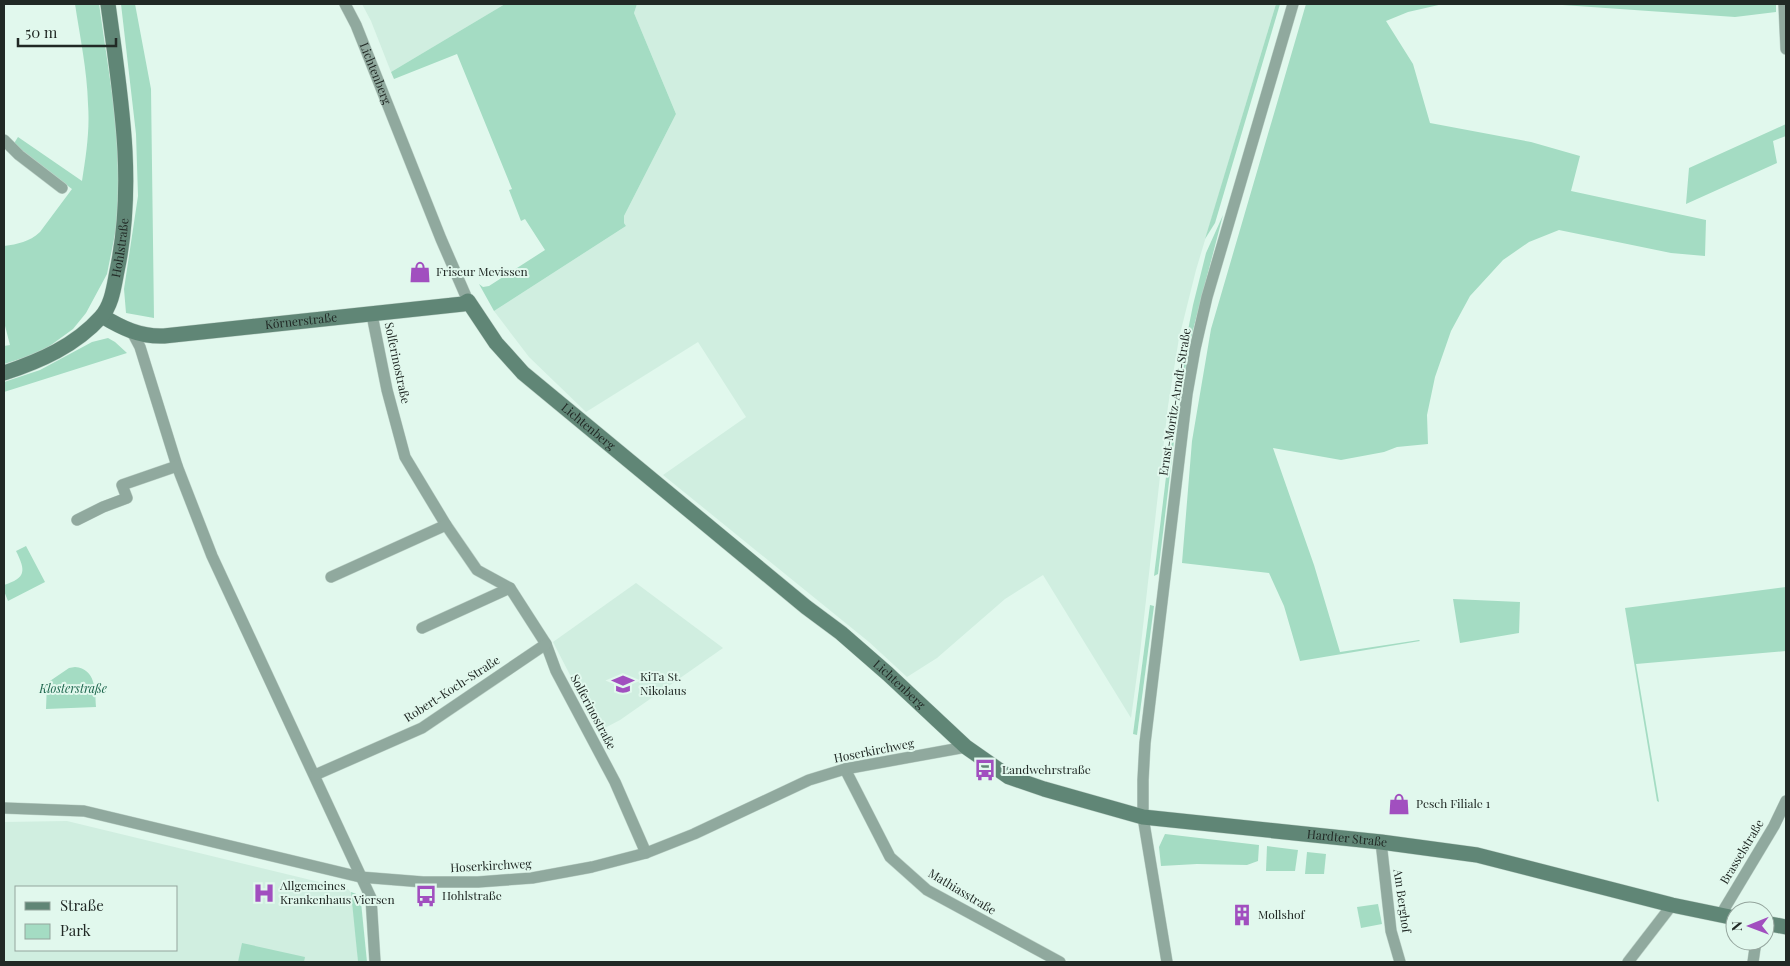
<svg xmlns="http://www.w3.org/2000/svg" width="1790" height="966" font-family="'Playfair Display',serif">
<rect width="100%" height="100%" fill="#e1f8ed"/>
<g fill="#d0eee0" fill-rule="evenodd">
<path d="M 362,4 L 505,4 L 391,72 L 371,21 Z"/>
<path d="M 637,4 L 1276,4 L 1196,270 L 1179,338 L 1168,406 L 1140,653 L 1131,718 L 1043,575 L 1005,599 L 937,658 L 907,677 L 869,642 L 663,475 L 746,417 L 698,342 L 586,412 L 529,357 L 494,311 L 626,226 L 624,223 L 624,216 L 676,114 L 634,13 Z"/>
<path d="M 636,583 L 723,648 L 620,720 L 599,731 L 553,642 Z"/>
<path d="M 67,821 L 348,889 L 353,895 L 358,962 L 4,962 L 4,822 ZM 16,887 L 176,887 L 176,950 L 16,950 Z"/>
</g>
<g fill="#a4dcc3">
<path d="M 75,4 L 99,4 L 117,127 L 119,214 L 107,274 L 86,313 L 73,329 L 47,348 L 36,354 L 4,364 L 4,346 L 10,345 L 4,322 L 4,246 C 18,244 29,242 40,232 L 72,189 L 13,145 L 18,137 L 82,181 C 86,156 90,130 88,104 C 87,70 80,37 75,4 Z"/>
<path d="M 121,4 L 135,4 L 151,89 L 154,318 L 126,313 L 124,289 L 138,196 L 136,134 Z"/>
<path d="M 505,4 L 637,4 L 634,13 L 676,114 L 624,216 L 624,223 L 626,226 L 494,311 L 479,284 L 483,287 L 489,286 L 545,250 L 525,219 L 521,221 L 509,190 L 512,189 L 457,54 L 394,79 L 391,72 Z"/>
<path d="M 1276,4 L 1280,4 L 1215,223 L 1205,239 Z"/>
<path d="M 1306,4 L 1443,4 L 1408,12 L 1386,21 L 1413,64 L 1430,123 L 1531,142 L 1580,156 L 1571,191 L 1706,220 L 1705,256 L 1671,253 L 1559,230 L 1529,242 L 1503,260 L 1470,296 L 1451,331 L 1435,377 L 1427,415 L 1428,444 L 1397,447 L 1384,452 L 1341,460 L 1273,448 L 1314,565 L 1340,652 L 1419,640 L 1420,641 L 1300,661 L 1284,606 L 1269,573 L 1182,563 L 1192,441 L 1211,329 Z"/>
<path d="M 1548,4 L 1776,4 L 1776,12 L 1735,17 Z"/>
<path d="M 1786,124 L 1786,136 L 1773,141 L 1777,163 L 1686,204 L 1689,168 Z"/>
<path d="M 1223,215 L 1191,338 L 1182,386 L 1176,391 L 1193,305 L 1206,253 Z"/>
<path d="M 108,338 L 115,342 L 127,353 L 4,392 L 4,382 L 40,370 L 92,342 Z"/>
<path d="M 1174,411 L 1177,416 L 1158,574 L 1154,576 Z"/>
<path d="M 26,546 L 45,582 L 8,601 L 4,591 L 4,585 C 26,578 26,571 16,551 Z"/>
<path d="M 1786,587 L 1786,651 L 1636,664 L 1659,802 L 1657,801 L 1625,608 Z"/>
<path d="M 1453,599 L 1520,602 L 1519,633 L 1460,643 Z"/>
<path d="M 1150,605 L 1154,606 L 1137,735 L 1133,734 Z"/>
<path d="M 75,667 C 96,669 95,690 96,707 L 46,709 L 47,683 L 69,668 Z"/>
<path d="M 1165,834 L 1259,845 L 1258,861 L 1247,865 L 1197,864 L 1161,866 L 1159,847 Z"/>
<path d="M 1267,846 L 1298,850 L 1295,871 L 1266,871 Z"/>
<path d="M 1307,852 L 1326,854 L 1324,874 L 1305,874 Z"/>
<path d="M 351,892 L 359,895 L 361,902 L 367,962 L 358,962 Z"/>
<path d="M 1378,904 L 1382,924 L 1361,928 L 1357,907 Z"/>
<path d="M 242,943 L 305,957 L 304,962 L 238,962 Z"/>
</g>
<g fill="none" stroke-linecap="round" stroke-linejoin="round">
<g stroke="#bed3c9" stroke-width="12">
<g id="street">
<path id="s1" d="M 345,4 L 356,25 L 441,239 L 468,301"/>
<path d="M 1784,4 L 1786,49"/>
<path d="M 4,140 L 19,155 L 62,188"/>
<path d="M 372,315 L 387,390 L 405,457 L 446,525 L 477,570 L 510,588 L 546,644 L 556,671 L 615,782 L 646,853"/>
<path d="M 132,332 L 140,347 L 177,466 L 212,556 L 371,898 L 375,962"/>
<path d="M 77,520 L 103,507 L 127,498 L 122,485 L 177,466"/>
<path d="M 331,577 L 446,525"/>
<path d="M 422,628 L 510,588"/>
<path d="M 845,769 L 890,857 L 927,890 L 1060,962"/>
<path d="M 315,775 L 422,728 L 546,644"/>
<path d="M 4,808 L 84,811 L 360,877 L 423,882 L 478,882 L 532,878 L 592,867 L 646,853 L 694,834 L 809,780 L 845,769 L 966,747"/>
<path d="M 1381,842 L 1391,931 L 1400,962"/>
<path d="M 1720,916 L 1774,826 L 1786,801"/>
<path d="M 1167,962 L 1143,817 L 1143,780 L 1145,743 L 1187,394 L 1195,349 L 1207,297 L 1293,4"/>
<path d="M 1628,962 L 1672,905"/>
<path d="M 1753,962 L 1756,941"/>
</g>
</g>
<g stroke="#bed3c9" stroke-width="16">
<g id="secondary">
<path id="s2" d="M 102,316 C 122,328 140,337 164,336 L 463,304 L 468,301 L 496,343 L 523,373 L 806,607 L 841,633 L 888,674 L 966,747 L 1009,777 L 1044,789 L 1143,817 L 1381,842 L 1477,855 L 1672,905 L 1735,918"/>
<path id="s3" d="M 4,373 C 40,361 75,346 101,317 C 112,305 114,286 117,271 C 136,181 120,93 108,4"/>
<path d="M 1765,923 L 1786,927"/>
</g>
</g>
<use href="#street" stroke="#90a99e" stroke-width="11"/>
<use href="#secondary" stroke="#608676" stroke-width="15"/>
</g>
<defs>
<g id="shop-bare" transform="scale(1.725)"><path d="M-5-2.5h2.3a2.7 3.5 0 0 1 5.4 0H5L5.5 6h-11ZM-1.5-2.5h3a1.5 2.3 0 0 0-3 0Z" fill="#a14fbf" stroke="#e1f8ed" stroke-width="2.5" paint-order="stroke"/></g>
<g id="school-bare" transform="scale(1.725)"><path d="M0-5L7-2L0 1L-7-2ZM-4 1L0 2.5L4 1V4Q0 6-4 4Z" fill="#a14fbf" stroke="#e1f8ed" stroke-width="2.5" paint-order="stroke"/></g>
<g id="bus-bare" transform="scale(1.725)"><path d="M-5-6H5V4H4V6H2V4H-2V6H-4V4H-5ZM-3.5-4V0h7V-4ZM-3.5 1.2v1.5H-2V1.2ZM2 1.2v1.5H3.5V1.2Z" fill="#a14fbf" stroke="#e1f8ed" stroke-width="2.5" paint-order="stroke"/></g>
<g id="hospital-bare" transform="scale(1.725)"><path d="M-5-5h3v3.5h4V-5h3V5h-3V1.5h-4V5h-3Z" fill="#a14fbf" stroke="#e1f8ed" stroke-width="2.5" paint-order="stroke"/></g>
<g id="building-bare" transform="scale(1.725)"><path d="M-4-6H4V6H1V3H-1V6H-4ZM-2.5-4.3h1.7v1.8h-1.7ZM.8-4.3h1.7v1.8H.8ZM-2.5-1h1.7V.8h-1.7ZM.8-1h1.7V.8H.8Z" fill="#a14fbf" stroke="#e1f8ed" stroke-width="2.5" paint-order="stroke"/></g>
</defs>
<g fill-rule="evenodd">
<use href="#shop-bare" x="420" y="272"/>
<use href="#school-bare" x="623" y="684"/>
<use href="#bus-bare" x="985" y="770"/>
<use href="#shop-bare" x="1399" y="804"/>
<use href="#hospital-bare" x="264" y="893"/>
<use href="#bus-bare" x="426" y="896"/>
<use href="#building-bare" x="1242" y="915"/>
</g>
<g text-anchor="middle" stroke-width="4" stroke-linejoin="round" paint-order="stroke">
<g font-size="12" fill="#212925" stroke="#e1f8ed">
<text dy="4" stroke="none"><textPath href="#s1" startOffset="76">Lichtenberg</textPath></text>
<text dy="4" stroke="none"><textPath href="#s3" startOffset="186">Hohlstraße</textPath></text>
<text dy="4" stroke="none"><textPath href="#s2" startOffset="204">Körnerstraße</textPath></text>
<text transform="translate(397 363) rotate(78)" y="4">Solferinostraße</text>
<text transform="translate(1175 402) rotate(-81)" y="4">Ernst-Moritz-Arndt-Straße</text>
<text dy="4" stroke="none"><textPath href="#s2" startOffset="548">Lichtenberg</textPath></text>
<text dy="4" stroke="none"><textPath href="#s2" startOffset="952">Lichtenberg</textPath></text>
<text transform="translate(452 689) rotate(-33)" y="4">Robert-Koch-Straße</text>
<text transform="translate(593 712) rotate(62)" y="4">Solferinostraße</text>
<text transform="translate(874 751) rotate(-11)" y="4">Hoserkirchweg</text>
<text dy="4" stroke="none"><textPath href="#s2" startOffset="1441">Hardter Straße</textPath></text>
<text transform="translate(1742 852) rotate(-59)" y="4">Brasselstraße</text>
<text transform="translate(491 866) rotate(-3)" y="4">Hoserkirchweg</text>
<text transform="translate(962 892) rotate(31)" y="4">Mathiasstraße</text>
<text transform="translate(1402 901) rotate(82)" y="4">Am Berghof</text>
</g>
<g font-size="12" fill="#212925" stroke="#e1f8ed" text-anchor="start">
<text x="436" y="276">Friseur Mevissen</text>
<text x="640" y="681">KiTa St.<tspan x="640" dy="14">Nikolaus</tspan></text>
<text x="1002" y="774">Landwehrstraße</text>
<text x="1416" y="808">Pesch Filiale 1</text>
<text x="280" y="890">Allgemeines<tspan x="280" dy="14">Krankenhaus Viersen</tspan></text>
<text x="442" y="900">Hohlstraße</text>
<text x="1258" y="919">Mollshof</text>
</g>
<g font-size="12" font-style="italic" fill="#1c654c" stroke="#e1f8ed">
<text x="73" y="693">Klosterstraße</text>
</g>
</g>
<rect width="1790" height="966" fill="none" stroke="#212925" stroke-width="10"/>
<rect x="15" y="886" width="162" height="65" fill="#e1f8ed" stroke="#94a59d"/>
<rect x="25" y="902" width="25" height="8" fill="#608676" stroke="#94a59d"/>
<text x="60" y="911" font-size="15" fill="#212925">Straße</text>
<rect x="25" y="924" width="25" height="15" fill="#a4dcc3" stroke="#94a59d"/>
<text x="60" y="936" font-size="15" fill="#212925">Park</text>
<g transform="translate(1750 926) rotate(269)"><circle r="24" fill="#e1f8ed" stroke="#94a59d"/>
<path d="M0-4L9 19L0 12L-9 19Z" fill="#a14fbf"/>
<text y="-8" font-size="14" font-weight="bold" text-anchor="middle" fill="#212925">N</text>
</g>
<path d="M18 38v8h98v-8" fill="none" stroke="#212925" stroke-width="2.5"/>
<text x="25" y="38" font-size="15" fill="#212925" stroke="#e1f8ed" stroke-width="4" paint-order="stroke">50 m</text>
</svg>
